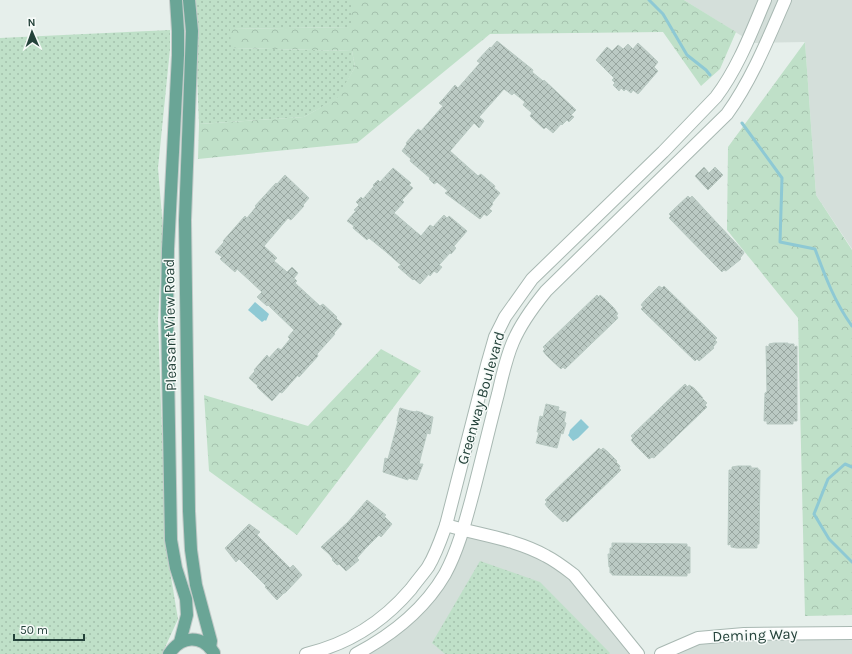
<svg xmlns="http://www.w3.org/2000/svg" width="852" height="654" font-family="Karla,sans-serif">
<defs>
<pattern id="grass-dots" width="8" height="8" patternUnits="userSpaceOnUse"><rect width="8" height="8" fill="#bfe0c8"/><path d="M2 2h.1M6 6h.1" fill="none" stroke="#a4c1ad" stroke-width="1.8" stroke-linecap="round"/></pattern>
<pattern id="forest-crowns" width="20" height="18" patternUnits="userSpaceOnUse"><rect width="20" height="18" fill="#bfe0c8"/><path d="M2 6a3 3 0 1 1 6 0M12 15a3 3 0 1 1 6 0" fill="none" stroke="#a4c1ad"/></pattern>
<pattern id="building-cross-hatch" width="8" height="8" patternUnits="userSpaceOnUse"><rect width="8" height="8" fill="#bbcac4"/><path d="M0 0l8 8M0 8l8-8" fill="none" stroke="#98a6a0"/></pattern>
</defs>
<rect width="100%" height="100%" fill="#e6efeb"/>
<g fill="#d4dfda">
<path d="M 684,0 L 852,0 L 852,249 L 816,195 L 805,42 L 753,43 Z"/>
<path d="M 463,530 L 561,565 L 638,654 L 356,654 L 430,595 Z"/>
<path d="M 852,633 L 852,654 L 661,654 L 698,638 Z"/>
</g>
<g fill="url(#grass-dots)">
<path d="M 194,0 L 351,0 L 352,27 L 231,29 L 231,48 L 352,51 L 355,67 L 338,98 L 304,117 L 199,124 Z"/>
<path d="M 170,30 L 170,49 L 158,168 L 163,228 L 158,320 L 166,547 L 178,619 L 162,654 L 0,654 L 0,38 Z"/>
<path d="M 480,561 L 540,582 L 610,653 L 609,654 L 445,654 L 432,643 Z"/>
</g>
<g fill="url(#forest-crowns)">
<path d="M 351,0 L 684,0 L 736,32 L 720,69 L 701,86 L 663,32 L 490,34 L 357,143 L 198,159 L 199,124 L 304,117 L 337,98 L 355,67 L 352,51 L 231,48 L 230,29 L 351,27 Z"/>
<path d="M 805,42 L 816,195 L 852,250 L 852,615 L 805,616 L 798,318 L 727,230 L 728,147 Z"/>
<path d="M 381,349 L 421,371 L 297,535 L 209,471 L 204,395 L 308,426 Z"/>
</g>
<g fill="#8ec9d4">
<path d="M 255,302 L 269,314 L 266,321 L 265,320 L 262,322 L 248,310 Z"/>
<path d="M 581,419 L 589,427 L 578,438 L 573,441 L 568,435 L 569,434 L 570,430 Z"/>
</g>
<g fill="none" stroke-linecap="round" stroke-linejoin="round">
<g stroke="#8ec9d4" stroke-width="3">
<path d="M 649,0 L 663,14 L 687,55 L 706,70 L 710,75"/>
<path d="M 742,123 L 782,178 L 780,242 L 815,249 C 825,276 835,303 852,326"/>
<path d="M 852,467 L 845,464 L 828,479 L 814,514 L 829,539 L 852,562"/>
</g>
</g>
<g fill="url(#building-cross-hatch)" stroke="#b8c9c2">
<path d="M 497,41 L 533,70 L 532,72 L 543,81 L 544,80 L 576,110 L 571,115 L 574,117 L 569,122 L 567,120 L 562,125 L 561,124 L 553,133 L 546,127 L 544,129 L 530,116 L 532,113 L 523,105 L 525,102 L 514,93 L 512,95 L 504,89 L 479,117 L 484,121 L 479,128 L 474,123 L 450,151 L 478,176 L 481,174 L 495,186 L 494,188 L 500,193 L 492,203 L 493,204 L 489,209 L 492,211 L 487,216 L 484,214 L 480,219 L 445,193 L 448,191 L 437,182 L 434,184 L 429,179 L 430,178 L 410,161 L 411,159 L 402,151 L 407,144 L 406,143 L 418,129 L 421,131 L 443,106 L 439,103 L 444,98 L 455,85 L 458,88 L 480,63 L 477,61 L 490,47 L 491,48 Z"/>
<path d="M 638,43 L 658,62 L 654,67 L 658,71 L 638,94 L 633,90 L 631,93 L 626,89 L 624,91 L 621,88 L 619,91 L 613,85 L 615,83 L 612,80 L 614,78 L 596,60 L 607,47 L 612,51 L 618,45 L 623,49 L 628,44 L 633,49 Z"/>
<path d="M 704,167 L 709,173 L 715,167 L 723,175 L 708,190 L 695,176 Z"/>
<path d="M 393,168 L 411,183 L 409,185 L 413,188 L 402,200 L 404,202 L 394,213 L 421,236 L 430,225 L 433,227 L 444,215 L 447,218 L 449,216 L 467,231 L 454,246 L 456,248 L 451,254 L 450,253 L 439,265 L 442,267 L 437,273 L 434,271 L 430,276 L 429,274 L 420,284 L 414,279 L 413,280 L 398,267 L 401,265 L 385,251 L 369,238 L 367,240 L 353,228 L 354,226 L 347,221 L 356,211 L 354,210 L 359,205 L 356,202 L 361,197 L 363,199 L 374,186 L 373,185 L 378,180 L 380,182 Z"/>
<path d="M 285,175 L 309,198 L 303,205 L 304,206 L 291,220 L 288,218 L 264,246 L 277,258 L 274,261 L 287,272 L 292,267 L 298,273 L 294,278 L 297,281 L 295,283 L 320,306 L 323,304 L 337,317 L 336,318 L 342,324 L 334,333 L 335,334 L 317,354 L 318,356 L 299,377 L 298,375 L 282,393 L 280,392 L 272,401 L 257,387 L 258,386 L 249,378 L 255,371 L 254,370 L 267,355 L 269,358 L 278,348 L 281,350 L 290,339 L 288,337 L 294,330 L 268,305 L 267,306 L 257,297 L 262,292 L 237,269 L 235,272 L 220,259 L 222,257 L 215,252 L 224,242 L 223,241 L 245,216 L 247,218 L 256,207 L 255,206 L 276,183 L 277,184 Z"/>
<path d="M 688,196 L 690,198 L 692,196 L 743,251 L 744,253 L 740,258 L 741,259 L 726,271 L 724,270 L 722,272 L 669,218 L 671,216 L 669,214 L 673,210 Z"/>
<path d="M 659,286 L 662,288 L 664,286 L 717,338 L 715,340 L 717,342 L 713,347 L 714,348 L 699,361 L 697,359 L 695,361 L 641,309 L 643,307 L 641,305 L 645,300 Z"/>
<path d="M 597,295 L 599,297 L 600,295 L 605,299 L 614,308 L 618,314 L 616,315 L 618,318 L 565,369 L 563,367 L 561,369 L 547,356 L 543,351 L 545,349 L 543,347 Z"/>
<path d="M 774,343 L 788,343 L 788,344 L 794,344 L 794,347 L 797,346 L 797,421 L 793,421 L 793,424 L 767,424 L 767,421 L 764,421 L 765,393 L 767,392 L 766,346 L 769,347 L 769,344 Z"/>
<path d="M 685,384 L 688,387 L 689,385 L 694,388 L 703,398 L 702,398 L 707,403 L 705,405 L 707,407 L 654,458 L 652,457 L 649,459 L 635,445 L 631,440 L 633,438 L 631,436 Z"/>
<path d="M 546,404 L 559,407 L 558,410 L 566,412 L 564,422 L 566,423 L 563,434 L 561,433 L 557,448 L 536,443 L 539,432 L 537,432 L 540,416 L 543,417 Z"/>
<path d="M 400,408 L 410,411 L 416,412 L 416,411 L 423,413 L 423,414 L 433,417 L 430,434 L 427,433 L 422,452 L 419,464 L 423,464 L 417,480 L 408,478 L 408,480 L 383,472 L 385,458 L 388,459 L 398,421 L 397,421 Z"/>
<path d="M 599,448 L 601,450 L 603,448 L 608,452 L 617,461 L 616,462 L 620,466 L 619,468 L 621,470 L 567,522 L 565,520 L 563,522 L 549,509 L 545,504 L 547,502 L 545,500 Z"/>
<path d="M 738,466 L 751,466 L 751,468 L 758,468 L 758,470 L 760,470 L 759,544 L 757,544 L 757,548 L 737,548 L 731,547 L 731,544 L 728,545 L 729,470 L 732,470 L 732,467 Z"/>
<path d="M 367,500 L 386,515 L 384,516 L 392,524 L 381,537 L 379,535 L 365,549 L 357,558 L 359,560 L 346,571 L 339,564 L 337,565 L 332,560 L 333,559 L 329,554 L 321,547 L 348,522 Z"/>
<path d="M 249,524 L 260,532 L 257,535 L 290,568 L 293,565 L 302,575 L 285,593 L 284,593 L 277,600 L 265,587 L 266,586 L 239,559 L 236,562 L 225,548 Z"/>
<path d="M 612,543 L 687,544 L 687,547 L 690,547 L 690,573 L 687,573 L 687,576 L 612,575 L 612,573 L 610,573 L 610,567 L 609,567 L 608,554 L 610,554 L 610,548 L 612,548 Z"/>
</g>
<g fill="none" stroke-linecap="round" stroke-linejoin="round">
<g stroke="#a8b8b2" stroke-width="14">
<g id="minor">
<path d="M 446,525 C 479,535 516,539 546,556 C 556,561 565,568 574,575 L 638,654"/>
<path d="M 306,654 C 349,644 383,622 411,589 C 416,582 423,574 428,567 C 436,554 441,539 446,525 L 487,365 L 495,337 L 505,317 L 532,279 L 663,152 L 716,97 C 738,68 751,33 765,0"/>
<path d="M 356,654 C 392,635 424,610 445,574 C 458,550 465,523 472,497 C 481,463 489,428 498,394 C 502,377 506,358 513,342 C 521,323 533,307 546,291 L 727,114 C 752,79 768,39 785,0"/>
<path d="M 661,654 L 698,638 L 744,634 L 852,633"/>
</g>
</g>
<g stroke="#c2cac8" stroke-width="14">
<g id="major">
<path d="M 176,0 L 178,31 L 178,55 L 168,249 L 167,311 L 171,540 L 176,568 L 186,599 L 187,615 L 180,642"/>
<path d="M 189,0 L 192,31 L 185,220 L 189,511 L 191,550 L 196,585 L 211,641 L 210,648"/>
<path d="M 169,654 C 181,636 201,634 214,653"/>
</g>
</g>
<use href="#minor" stroke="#fff" stroke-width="12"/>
<use href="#major" stroke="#6aa596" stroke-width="12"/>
</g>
<g text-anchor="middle" stroke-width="3" stroke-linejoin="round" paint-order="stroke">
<g font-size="15" fill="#24423a" stroke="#f7fbf9">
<text transform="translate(170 325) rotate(-91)" y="5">Pleasant View Road</text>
<text transform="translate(481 398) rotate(-74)" y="5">Greenway Boulevard</text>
<text transform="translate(755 635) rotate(-2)" y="5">Deming Way</text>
</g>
</g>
<g transform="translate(32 32) rotate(358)" stroke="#f7fbf9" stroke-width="3" paint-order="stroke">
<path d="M0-3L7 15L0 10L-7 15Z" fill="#24423a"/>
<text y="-6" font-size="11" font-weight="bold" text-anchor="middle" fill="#24423a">N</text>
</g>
<path d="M14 634v6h70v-6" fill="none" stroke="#24423a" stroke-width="2"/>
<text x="20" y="634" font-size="12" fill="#24423a" stroke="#f7fbf9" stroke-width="3" paint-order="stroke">50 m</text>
</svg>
